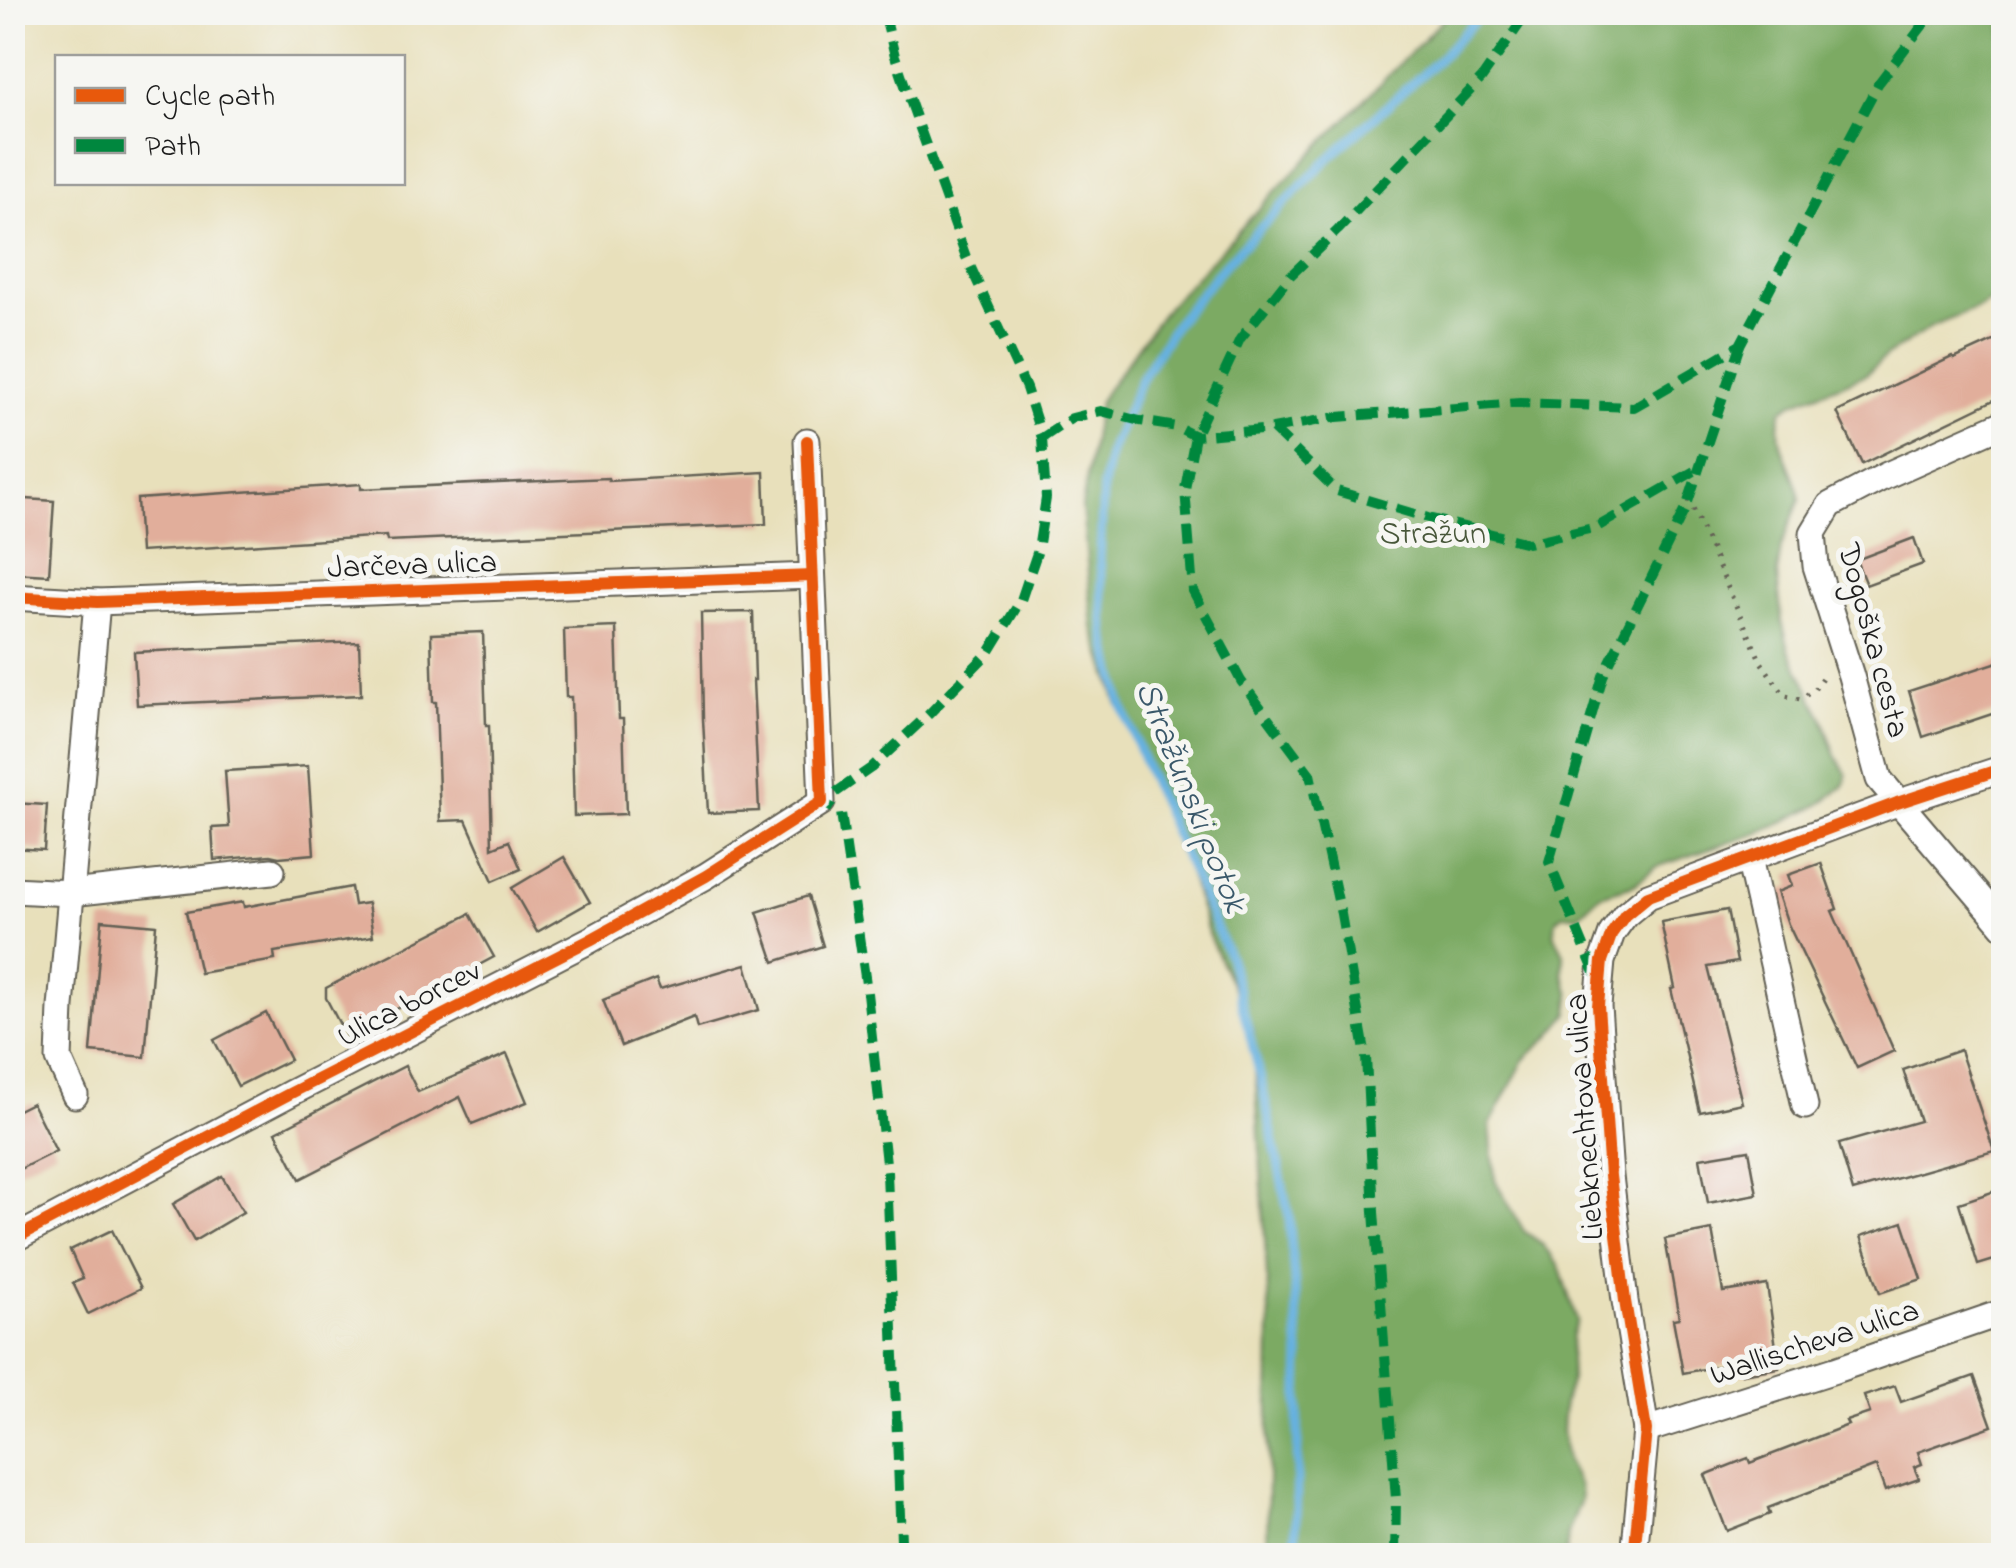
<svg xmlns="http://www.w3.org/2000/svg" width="2016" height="1568" font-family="'Indie Flower',sans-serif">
<rect width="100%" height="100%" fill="#f6f6f2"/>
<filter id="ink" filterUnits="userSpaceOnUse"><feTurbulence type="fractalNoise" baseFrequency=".01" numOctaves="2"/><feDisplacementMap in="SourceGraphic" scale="20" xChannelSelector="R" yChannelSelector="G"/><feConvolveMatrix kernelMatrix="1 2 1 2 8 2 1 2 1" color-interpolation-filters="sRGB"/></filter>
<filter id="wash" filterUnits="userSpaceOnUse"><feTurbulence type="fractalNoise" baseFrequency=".0048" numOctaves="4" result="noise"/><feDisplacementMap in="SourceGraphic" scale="40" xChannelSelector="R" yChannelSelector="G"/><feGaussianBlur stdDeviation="2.25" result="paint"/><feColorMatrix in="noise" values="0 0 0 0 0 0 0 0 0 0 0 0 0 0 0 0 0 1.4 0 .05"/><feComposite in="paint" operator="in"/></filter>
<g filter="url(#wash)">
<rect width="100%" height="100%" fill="#e8e0bb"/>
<path fill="#7caa64" stroke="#4c6340" stroke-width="2.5" d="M 1449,13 L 2003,13 L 2003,294 L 1981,307 L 1931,327 L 1885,357 L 1865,375 L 1793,403 L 1782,410 C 1771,446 1794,465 1800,499 L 1781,547 L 1777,575 L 1782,621 L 1789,650 L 1823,718 L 1836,756 L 1847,774 L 1844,786 L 1819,805 L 1758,833 L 1656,867 L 1634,885 L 1600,895 L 1578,916 L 1565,914 L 1556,920 L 1554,933 L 1564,954 L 1563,973 L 1570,994 L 1569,1013 L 1550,1036 L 1524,1060 L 1490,1125 L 1495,1180 L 1524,1231 L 1541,1243 L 1559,1266 L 1577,1321 L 1572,1334 L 1570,1359 L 1571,1379 L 1564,1401 L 1562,1431 L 1567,1461 L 1580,1487 L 1581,1499 L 1568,1533 L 1566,1555 L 1267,1555 L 1270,1328 L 1253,1030 L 1211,941 L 1176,835 L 1139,743 L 1117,702 L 1093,628 L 1082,507 L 1099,401 L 1163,312 L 1281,185 Z"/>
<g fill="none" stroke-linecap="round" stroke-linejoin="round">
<path stroke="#66b1df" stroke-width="9" d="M 1295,1556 L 1300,1354 L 1289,1216 L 1260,1075 L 1230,959 L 1148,773 L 1121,702 L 1105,633 L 1100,559 L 1103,487 L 1110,451 L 1142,377 L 1176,323 L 1226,263 L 1326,161 L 1440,58 L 1483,12"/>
</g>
<g id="blocks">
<g fill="#e1ae9b">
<path d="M 2004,336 L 2004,395 L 1862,464 L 1837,412 L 1952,357 L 1954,359 Z"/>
<path d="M 764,472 L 766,524 L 387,541 L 386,536 L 140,552 L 137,499 L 361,484 L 361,489 L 608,478 L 609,481 Z"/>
<path d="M 12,498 L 54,501 L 49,575 L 12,573 Z"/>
<path d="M 1914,538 L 1923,564 L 1866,585 L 1856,560 Z"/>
<path d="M 753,612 L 755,680 L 753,680 L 759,811 L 708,813 L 703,719 L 701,613 Z"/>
<path d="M 616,627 L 619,719 L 623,719 L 626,814 L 574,816 L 571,697 L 566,697 L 564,629 Z"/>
<path d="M 483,632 L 486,725 L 489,725 L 492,848 L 509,841 L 521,869 L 493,881 L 466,820 L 440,821 L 436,702 L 433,702 L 431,634 Z"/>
<path d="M 359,642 L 361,695 L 137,705 L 134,652 Z"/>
<path d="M 2004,660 L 2004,710 L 1923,737 L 1909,691 Z"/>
<path d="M 308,766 L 314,854 L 279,857 L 270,855 L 214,860 L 212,828 L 229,827 L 225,771 Z"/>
<path d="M 12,803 L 47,805 L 44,850 L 12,848 Z"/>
<path d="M 564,857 L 590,902 L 537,932 L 512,888 Z"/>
<path d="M 1821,863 L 1837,909 L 1832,911 L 1894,1051 L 1857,1068 L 1788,924 L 1777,892 L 1792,886 L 1788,875 Z"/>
<path d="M 351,887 L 354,905 L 368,903 L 373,936 L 274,952 L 275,960 L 200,973 L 186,912 L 243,902 L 244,907 Z"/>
<path d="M 808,896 L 823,946 L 774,962 L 757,912 Z"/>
<path d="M 1727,910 L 1737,962 L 1708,967 L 1742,1103 L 1700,1112 L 1671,989 L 1675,988 L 1661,922 Z"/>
<path d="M 470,914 L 494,957 L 346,1036 L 326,998 L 326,988 Z"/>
<path d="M 102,920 L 156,925 L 145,1057 L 91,1052 Z"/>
<path d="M 746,964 L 759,1010 L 697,1028 L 694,1017 L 621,1046 L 603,1000 L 656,979 L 660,989 Z"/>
<path d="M 266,1013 L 290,1060 L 238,1086 L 214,1040 Z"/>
<path d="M 1960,1050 L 1994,1151 L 1853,1191 L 1839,1144 L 1920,1121 L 1903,1070 Z"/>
<path d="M 507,1054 L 527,1102 L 472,1124 L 460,1097 L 300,1179 L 276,1132 L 405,1066 L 418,1092 Z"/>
<path d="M 32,1103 L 56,1151 L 12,1173 L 12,1113 Z"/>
<path d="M 1749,1150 L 1757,1194 L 1708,1203 L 1700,1158 Z"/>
<path d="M 222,1176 L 243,1212 L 194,1241 L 173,1204 Z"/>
<path d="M 2004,1188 L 2004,1257 L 1978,1265 L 1959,1203 Z"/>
<path d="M 1903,1222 L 1922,1279 L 1880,1293 L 1861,1236 Z"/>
<path d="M 112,1230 L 141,1288 L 88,1314 L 73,1283 L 83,1279 L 70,1250 Z"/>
<path d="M 1712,1230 L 1723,1292 L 1767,1285 L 1779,1368 L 1742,1374 L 1740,1362 L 1683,1373 L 1673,1319 L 1679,1318 L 1665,1239 Z"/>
<path d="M 1974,1376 L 1992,1426 L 1918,1452 L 1922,1464 L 1914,1467 L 1919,1479 L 1885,1491 L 1876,1466 L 1768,1508 L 1770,1514 L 1727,1531 L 1705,1475 L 1748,1458 L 1750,1463 L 1848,1425 L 1846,1421 L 1870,1413 L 1864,1396 L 1895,1386 L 1901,1402 Z"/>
</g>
</g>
</g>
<g filter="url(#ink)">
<use href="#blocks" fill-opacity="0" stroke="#636154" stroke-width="2.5"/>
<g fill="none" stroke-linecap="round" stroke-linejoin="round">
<g stroke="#636154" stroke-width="29">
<g id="minor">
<path d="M 2004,423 L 1885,476 L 1830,505 L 1813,533 L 1816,566 L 1851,676 L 1879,779 L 2004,926"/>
<path d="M 12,597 L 97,602 L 812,576"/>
<path d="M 1749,858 L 1805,1106"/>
<path d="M 12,890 L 71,893 L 272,871"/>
<path d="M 75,1095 L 59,1059 L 61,1007 L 97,602"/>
<path d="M 12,1240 L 291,1093 L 590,940 L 706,876 L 822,802 L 807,441"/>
<path d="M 1646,1430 L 1835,1370 L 2004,1312"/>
<path d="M 1634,1556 L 1646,1430 L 1625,1301 L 1610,1176 L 1598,1006 L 1602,961 L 1612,933 L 1625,915 L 1648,896 L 1897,803 L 2004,768"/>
</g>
</g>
<path stroke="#636154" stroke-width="5" stroke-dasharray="2.5 8" stroke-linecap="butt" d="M 1689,500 L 1761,662 L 1785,696 L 1800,699 L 1814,690 L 1823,676"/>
<use href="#minor" stroke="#fff" stroke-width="25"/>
<g stroke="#00873e" stroke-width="10" stroke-dasharray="20 10" stroke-linecap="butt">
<path d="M 884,12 L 895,56 L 912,106 L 966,257 L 1026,388 L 1042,438 L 1046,498 L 1038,550 L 1021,600 L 990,651 L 930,713 L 871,768 L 822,802 L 841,813 L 866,984 L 887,1172 L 901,1541 L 889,1556"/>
<path d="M 1273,429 L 1337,491 L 1428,518 L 1528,543 L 1597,527 L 1698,469"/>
<path d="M 1042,438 L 1072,418 L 1101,411 L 1140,421 L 1177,427 L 1195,436 L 1273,429 L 1337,417 L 1520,403 L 1634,407 L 1740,345 L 1878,84 L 1933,12"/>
<path d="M 1596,975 L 1549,862 L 1603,676 L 1687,505 L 1740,345"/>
<path d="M 1395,1556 L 1396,1499 L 1374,1212 L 1366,1057 L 1341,914 L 1310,774 L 1241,681 L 1193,591 L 1185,489 L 1195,436 L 1240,339 L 1290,276 L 1338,230 L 1482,78 L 1528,12"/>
</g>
<g stroke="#f6f6f2" stroke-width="19">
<g id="cycleway">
<path d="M 12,597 L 97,602 L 812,576"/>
<path d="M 12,1240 L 291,1093 L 590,940 L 706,876 L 822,802 L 807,441"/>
<path d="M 1634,1556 L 1646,1430 L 1625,1301 L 1610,1176 L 1598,1006 L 1602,961 L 1612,933 L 1625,915 L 1648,896 L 1897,803 L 2004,768"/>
</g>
</g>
<use href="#cycleway" stroke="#e8590c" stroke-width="12"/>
</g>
</g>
<g text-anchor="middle" stroke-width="10" stroke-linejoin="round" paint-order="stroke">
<g font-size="32" fill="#48573a" stroke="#f6f6f2">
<text x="1433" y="543">Stražun</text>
</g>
<g font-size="32" fill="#1c1c1c" stroke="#f6f6f2">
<text transform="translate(412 563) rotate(-2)" y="11">Jarčeva ulica</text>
<text transform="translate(1875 640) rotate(75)" y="11">Dogoška cesta</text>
<text transform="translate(408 1002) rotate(-27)" y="11">Ulica borcev</text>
<text transform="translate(1583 1117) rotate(-94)" y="11">Liebknechtova ulica</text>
<text transform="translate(1814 1341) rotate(-18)" y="11">Wallischeva ulica</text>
</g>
<g font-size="35" font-style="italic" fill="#3a586a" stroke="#f6f6f2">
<text transform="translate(1193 796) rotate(68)" y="12">Stražunski potok</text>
</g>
</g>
<rect width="2016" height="1568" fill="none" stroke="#f6f6f2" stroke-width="50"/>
<rect x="55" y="55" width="350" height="130" fill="#f6f6f2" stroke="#9f9f9c" stroke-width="2.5"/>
<rect x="75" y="88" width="50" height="15" fill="#e8590c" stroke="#9f9f9c" stroke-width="2.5"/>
<text x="145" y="105" font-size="30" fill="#1c1c1c">Cycle path</text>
<rect x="75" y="138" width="50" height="15" fill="#00873e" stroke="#9f9f9c" stroke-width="2.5"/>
<text x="145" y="155" font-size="30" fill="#1c1c1c">Path</text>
</svg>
